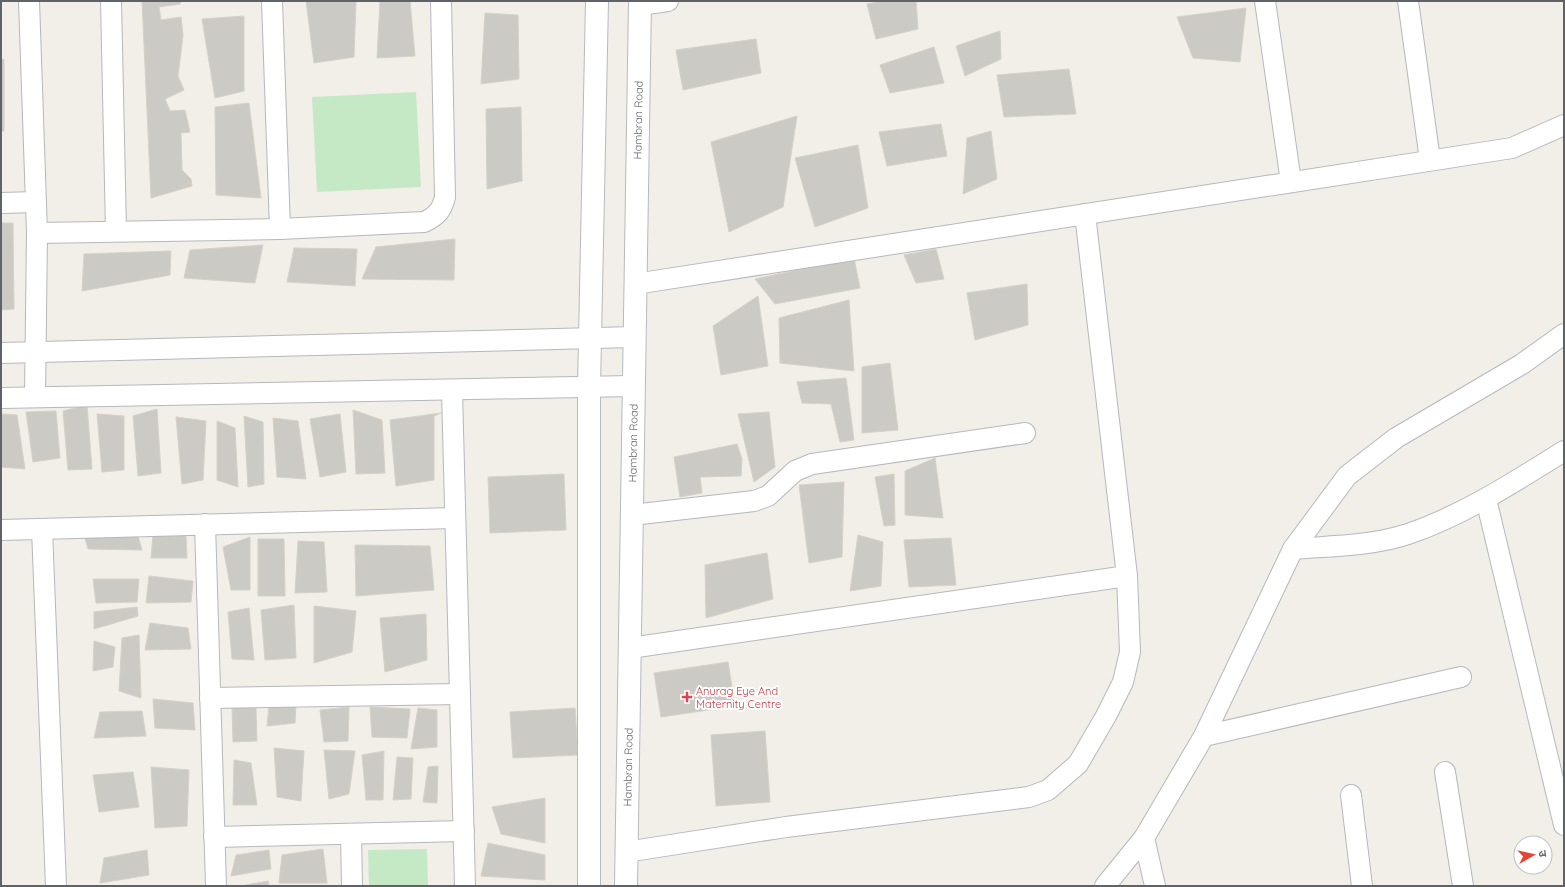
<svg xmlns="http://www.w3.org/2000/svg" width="1565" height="887" font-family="Quicksand,'Noto Sans Devanagari',sans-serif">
<rect width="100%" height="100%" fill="#f1efe8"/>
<g fill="#c5e8c5">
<path d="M 416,92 L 421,187 L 317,192 L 312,97 Z"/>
<path d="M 427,849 L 428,886 L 369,886 L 368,850 Z"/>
</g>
<g fill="#cccac5" stroke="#d6d1c6">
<path d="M 142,1 L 181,1 L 180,4 L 159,7 L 161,20 L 181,17 L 183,35 L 178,76 L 184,90 L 165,99 L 170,111 L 185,110 L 190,132 L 181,133 L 182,170 L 191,179 L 192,186 L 151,198 Z"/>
<path d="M 306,1 L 356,1 L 354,57 L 314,63 Z"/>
<path d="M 380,1 L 410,1 L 415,56 L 377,58 Z"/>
<path d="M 884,1 L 916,1 L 918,29 L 876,39 L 867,4 Z"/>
<path d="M 1246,8 L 1240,62 L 1193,58 L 1177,17 Z"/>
<path d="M 485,13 L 518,15 L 519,79 L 481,84 Z"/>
<path d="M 244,16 L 244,91 L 215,98 L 202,19 Z"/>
<path d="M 1000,31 L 1001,59 L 965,76 L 956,46 Z"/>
<path d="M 756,39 L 761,73 L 683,90 L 676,50 Z"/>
<path d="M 934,47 L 944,83 L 890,93 L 880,65 Z"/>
<path d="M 4,59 L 4,131 L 1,131 L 1,60 Z"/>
<path d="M 1069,69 L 1076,114 L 1004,117 L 997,75 Z"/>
<path d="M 249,103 L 261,198 L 216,195 L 215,107 Z"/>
<path d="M 521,107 L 522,181 L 487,189 L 486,109 Z"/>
<path d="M 797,116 L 783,207 L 729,232 L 711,142 Z"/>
<path d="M 941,124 L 947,156 L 887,166 L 879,132 Z"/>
<path d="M 991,131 L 997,179 L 963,194 L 967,138 Z"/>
<path d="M 858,145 L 868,208 L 815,227 L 795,158 Z"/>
<path d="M 1,223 L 13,223 L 14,309 L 1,310 Z"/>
<path d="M 455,239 L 454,280 L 362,279 L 376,247 Z"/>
<path d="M 263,245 L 255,283 L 184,278 L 190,250 Z"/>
<path d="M 294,248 L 357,249 L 355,286 L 287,282 Z"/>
<path d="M 936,249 L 944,279 L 916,283 L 904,255 Z"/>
<path d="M 171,251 L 170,275 L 82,291 L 84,254 Z"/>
<path d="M 854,258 L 860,288 L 775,304 L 755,279 Z"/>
<path d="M 1027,284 L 1028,325 L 975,340 L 967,293 Z"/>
<path d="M 758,296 L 768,366 L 721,375 L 713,326 Z"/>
<path d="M 849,300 L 854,371 L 780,363 L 779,318 Z"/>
<path d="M 890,363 L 898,430 L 862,433 L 862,367 Z"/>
<path d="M 846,378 L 854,440 L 840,442 L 831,404 L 802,403 L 797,382 Z"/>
<path d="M 87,405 L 92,469 L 68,470 L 63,411 Z"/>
<path d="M 157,409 L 161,473 L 138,476 L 133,416 Z"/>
<path d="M 353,410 L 382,420 L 385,473 L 356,474 Z"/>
<path d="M 56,411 L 60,458 L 33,462 L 26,412 Z"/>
<path d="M 769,412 L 775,467 L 754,482 L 738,414 Z"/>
<path d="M 441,413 L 434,416 L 434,480 L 396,486 L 390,420 Z"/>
<path d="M 1,414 L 17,415 L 25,469 L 1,467 Z"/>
<path d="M 97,414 L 124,416 L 124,470 L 102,472 Z"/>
<path d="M 340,414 L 346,472 L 320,477 L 310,419 Z"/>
<path d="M 244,416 L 263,422 L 264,484 L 248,487 Z"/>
<path d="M 176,417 L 206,421 L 203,480 L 182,484 Z"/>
<path d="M 273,418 L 298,421 L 306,479 L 277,477 Z"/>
<path d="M 217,421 L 235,428 L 238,487 L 217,480 Z"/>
<path d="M 737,444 L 742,459 L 741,476 L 700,477 L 702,493 L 680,497 L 674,457 Z"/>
<path d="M 935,458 L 943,518 L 905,515 L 905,471 Z"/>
<path d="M 564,474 L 566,530 L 490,533 L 488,477 Z"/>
<path d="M 894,474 L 895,525 L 884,526 L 875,477 Z"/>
<path d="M 844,482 L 842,557 L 809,563 L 799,485 Z"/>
<path d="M 137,533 L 142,550 L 88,549 L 85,538 Z"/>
<path d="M 153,535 L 186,536 L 187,558 L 151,558 Z"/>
<path d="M 858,535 L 883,542 L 881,586 L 850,591 Z"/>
<path d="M 250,537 L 250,590 L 231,590 L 223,547 Z"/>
<path d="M 951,538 L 956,585 L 909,587 L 904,540 Z"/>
<path d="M 258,539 L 284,539 L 285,596 L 258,596 Z"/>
<path d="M 298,541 L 324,542 L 327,592 L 295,593 Z"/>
<path d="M 355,545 L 430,546 L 434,590 L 356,596 Z"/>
<path d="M 767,553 L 773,599 L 706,618 L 705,565 Z"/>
<path d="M 149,576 L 193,581 L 191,602 L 146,603 Z"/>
<path d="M 93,579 L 139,579 L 137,602 L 96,603 Z"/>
<path d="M 294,605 L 296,658 L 265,660 L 261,610 Z"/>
<path d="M 314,606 L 356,611 L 352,652 L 314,663 Z"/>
<path d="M 137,607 L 138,616 L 94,629 L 94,612 Z"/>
<path d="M 249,608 L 254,660 L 232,659 L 228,612 Z"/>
<path d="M 426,614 L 427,660 L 385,672 L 380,618 Z"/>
<path d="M 150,623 L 188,628 L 191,649 L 145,650 Z"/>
<path d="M 139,635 L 141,698 L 119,691 L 122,638 Z"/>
<path d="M 94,641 L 115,647 L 113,667 L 93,671 Z"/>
<path d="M 728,662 L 735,706 L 661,717 L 654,673 Z"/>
<path d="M 153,699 L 193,703 L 195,730 L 155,728 Z"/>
<path d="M 296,703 L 295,723 L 267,726 L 269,706 Z"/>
<path d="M 232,706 L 256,708 L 257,741 L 233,742 Z"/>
<path d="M 349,707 L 348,741 L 324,742 L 320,710 Z"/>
<path d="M 370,707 L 410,709 L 407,738 L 372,737 Z"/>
<path d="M 418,708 L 437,710 L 437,747 L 411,749 Z"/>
<path d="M 575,708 L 578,755 L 513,758 L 510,712 Z"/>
<path d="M 142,711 L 146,736 L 94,738 L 100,712 Z"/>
<path d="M 765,731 L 770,802 L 716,806 L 711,735 Z"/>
<path d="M 274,748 L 304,751 L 301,801 L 277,797 Z"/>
<path d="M 324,750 L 355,751 L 349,794 L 329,799 Z"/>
<path d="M 384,751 L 383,800 L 366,800 L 362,755 Z"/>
<path d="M 397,757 L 413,758 L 411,799 L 393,800 Z"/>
<path d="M 234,760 L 251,763 L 257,805 L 233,805 Z"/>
<path d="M 438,766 L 437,803 L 423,802 L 428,767 Z"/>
<path d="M 151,767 L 189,770 L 187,826 L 155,828 Z"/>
<path d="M 133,772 L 139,807 L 99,812 L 93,775 Z"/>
<path d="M 545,798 L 545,843 L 501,834 L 492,807 Z"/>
<path d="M 488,843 L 545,855 L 545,880 L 481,876 Z"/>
<path d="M 323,849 L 327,883 L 279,883 L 282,855 Z"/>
<path d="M 147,850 L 149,875 L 100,883 L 104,858 Z"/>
<path d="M 269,850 L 271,869 L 231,876 L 236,855 Z"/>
<path d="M 268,881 L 269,886 L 240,886 Z"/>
</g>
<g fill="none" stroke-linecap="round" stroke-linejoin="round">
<g stroke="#b5b8bc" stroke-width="22">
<g id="street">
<path d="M 29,1 L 37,233 L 35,397"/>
<path d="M 111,1 L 116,231"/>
<path d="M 272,1 L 280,229"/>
<path d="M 1265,1 L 1291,182"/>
<path d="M 1408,1 L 1430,160"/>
<path d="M 640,5 L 668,1"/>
<path d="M 1,203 L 36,202"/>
<path d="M 37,233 L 280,229 L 424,222 C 437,216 442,210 445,197 L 441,1"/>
<path d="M 635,284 L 1512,148 L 1564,125"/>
<path d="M 1,353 L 634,337"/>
<path d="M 452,391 L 465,886"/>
<path d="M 1,398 L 633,386"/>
<path d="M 1486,499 L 1564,825"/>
<path d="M 632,515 L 754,501 L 768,496 L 795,471 L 812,464 L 1025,433"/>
<path d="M 205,524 L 216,886"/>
<path d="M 42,529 L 56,886"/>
<path d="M 1,530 L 455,518"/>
<path d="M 1293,549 L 1347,476 L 1396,438 L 1522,364 L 1564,334"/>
<path d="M 630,648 L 1127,576 L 1085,214"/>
<path d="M 210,698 L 460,694"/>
<path d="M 1204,736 L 1461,677"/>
<path d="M 1445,772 L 1463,886"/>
<path d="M 1351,795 L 1362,886"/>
<path d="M 351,834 L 352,886"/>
<path d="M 214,837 L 464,831"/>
<path d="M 626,852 L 786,827 L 1029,797 L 1048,790 L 1078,764 L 1106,716 L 1123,682 L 1130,652 L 1127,576"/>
<path d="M 1105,886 L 1144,838"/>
<path d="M 1155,886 L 1144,838 L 1204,736 L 1293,549 C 1330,546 1372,546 1408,534 C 1464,515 1514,482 1564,451"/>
</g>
</g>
<g stroke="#b6babf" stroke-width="24">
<g id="secondary">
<path d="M 589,886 L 589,387 L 597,1"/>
<path d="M 626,886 L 640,1"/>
</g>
</g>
<use href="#street" stroke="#fff" stroke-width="20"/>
<use href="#secondary" stroke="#fff" stroke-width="22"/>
</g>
<path fill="#e0444e" stroke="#fff" stroke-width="1.5" d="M685 691h4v4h4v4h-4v4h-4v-4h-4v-4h4z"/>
<g text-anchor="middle" stroke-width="4" stroke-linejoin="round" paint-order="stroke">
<g font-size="11" fill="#5f6368" stroke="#fff">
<text transform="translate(638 120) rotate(-89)" y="4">Hambran Road</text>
<text transform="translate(633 443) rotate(-89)" y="4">Hambran Road</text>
<text transform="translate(628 767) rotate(-89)" y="4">Hambran Road</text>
</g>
<g font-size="11" fill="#be3a42" stroke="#fff" text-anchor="start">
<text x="696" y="695">Anurag Eye And<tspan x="696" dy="13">Maternity Centre</tspan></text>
</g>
</g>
<rect width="1565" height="887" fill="none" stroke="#5f6368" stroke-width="4"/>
<g transform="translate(1533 855) rotate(82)"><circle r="19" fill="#ffffff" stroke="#bfc1c3"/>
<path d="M0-3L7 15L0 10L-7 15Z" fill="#ea4335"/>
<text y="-6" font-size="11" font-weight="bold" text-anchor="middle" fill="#5f6368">उ</text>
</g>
</svg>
